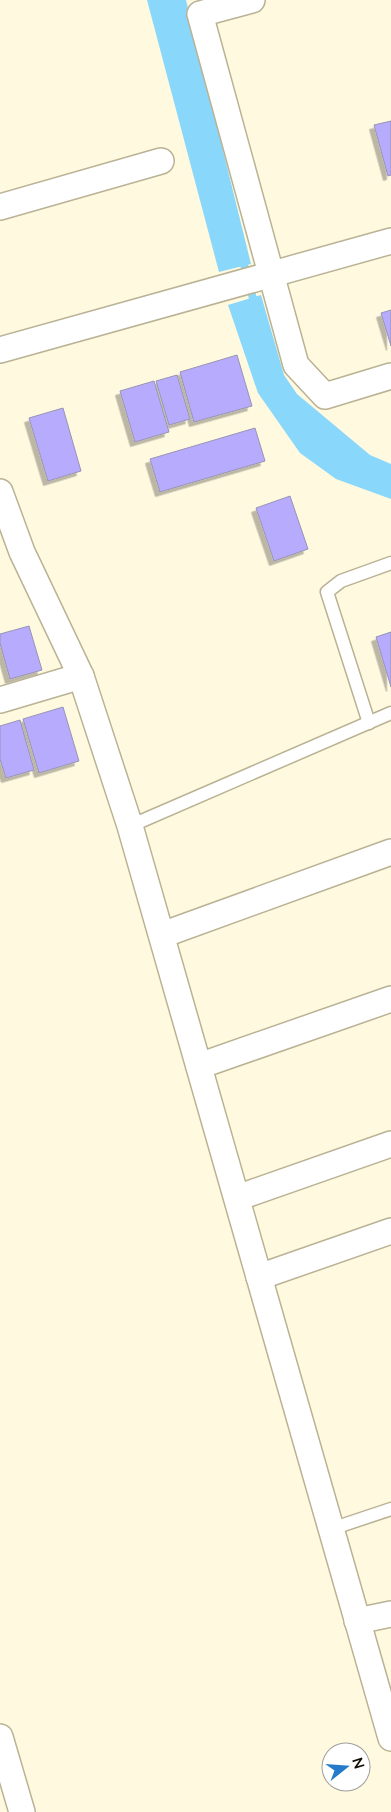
<svg xmlns="http://www.w3.org/2000/svg" width="391" height="1812" font-family="Lato,sans-serif">
<defs>
<filter id="shadow"><feDropShadow dx="-4.5" dy="4.5" stdDeviation="0" flood-color="#0004"/></filter>
</defs>
<rect width="100%" height="100%" fill="#fff9e0"/>
<g fill="#89d8fc">
<path d="M 147,0 L 186,0 L 251,264 L 219,272 Z"/>
<path d="M 261,295 L 284,375 L 297,394 L 370,455 L 391,464 L 391,499 L 336,479 L 300,453 L 258,393 L 228,305 Z"/>
</g>
<g fill="none" stroke-linecap="round" stroke-linejoin="round">
<path stroke="#89d8fc" stroke-width="8" d="M 242,257 L 255,306"/>
</g>
<g fill="#b7abfd" stroke="#9794b1" filter="url(#shadow)">
<path d="M 391,121 L 391,175 L 388,176 L 374,125 Z"/>
<path d="M 391,310 L 391,346 L 381,313 Z"/>
<path d="M 237,355 L 252,406 L 194,422 L 180,372 Z"/>
<path d="M 177,375 L 190,419 L 169,425 L 156,381 Z"/>
<path d="M 154,381 L 169,432 L 135,442 L 120,391 Z"/>
<path d="M 63,408 L 81,471 L 48,481 L 29,418 Z"/>
<path d="M 255,428 L 265,461 L 160,492 L 150,459 Z"/>
<path d="M 290,496 L 308,549 L 274,561 L 256,508 Z"/>
<path d="M 29,626 L 42,670 L 10,679 L 0,643 L 0,634 Z"/>
<path d="M 391,632 L 391,687 L 376,637 Z"/>
<path d="M 63,707 L 79,761 L 39,773 L 23,719 Z"/>
<path d="M 20,720 L 34,770 L 6,778 L 0,759 L 0,726 Z"/>
</g>
<g fill="none" stroke-linecap="round" stroke-linejoin="round">
<g stroke="#bab294" stroke-width="15">
<g id="service">
<path d="M 369,723 L 327,592 L 341,581 L 391,563"/>
<path d="M 130,826 L 391,713"/>
<path d="M 331,1529 L 391,1509"/>
</g>
</g>
<g stroke="#bab294" stroke-width="28">
<g id="minor">
<path d="M 252,0 L 200,14 L 296,365 L 325,396 L 391,376"/>
<path d="M 0,207 L 161,161"/>
<path d="M 0,350 L 391,241"/>
<path d="M 0,492 L 22,552 L 81,676 L 130,826 L 391,1738"/>
<path d="M 0,700 L 81,676"/>
<path d="M 162,935 L 391,852"/>
<path d="M 199,1066 L 391,999"/>
<path d="M 237,1198 L 391,1144"/>
<path d="M 259,1277 L 391,1231"/>
<path d="M 357,1621 L 391,1614"/>
<path d="M 0,1737 L 22,1812"/>
</g>
</g>
<use href="#service" stroke="#fff" stroke-width="12"/>
<use href="#minor" stroke="#fff" stroke-width="25"/>
</g>
<g transform="translate(346 1767) rotate(73)"><circle r="24" fill="#ffffff" stroke="#9f9e9b"/>
<path d="M0-4L9 19L0 12L-9 19Z" fill="#247bc9"/>
<text y="-8" font-size="14" font-weight="bold" text-anchor="middle" fill="#0f0c04">N</text>
</g>
</svg>
